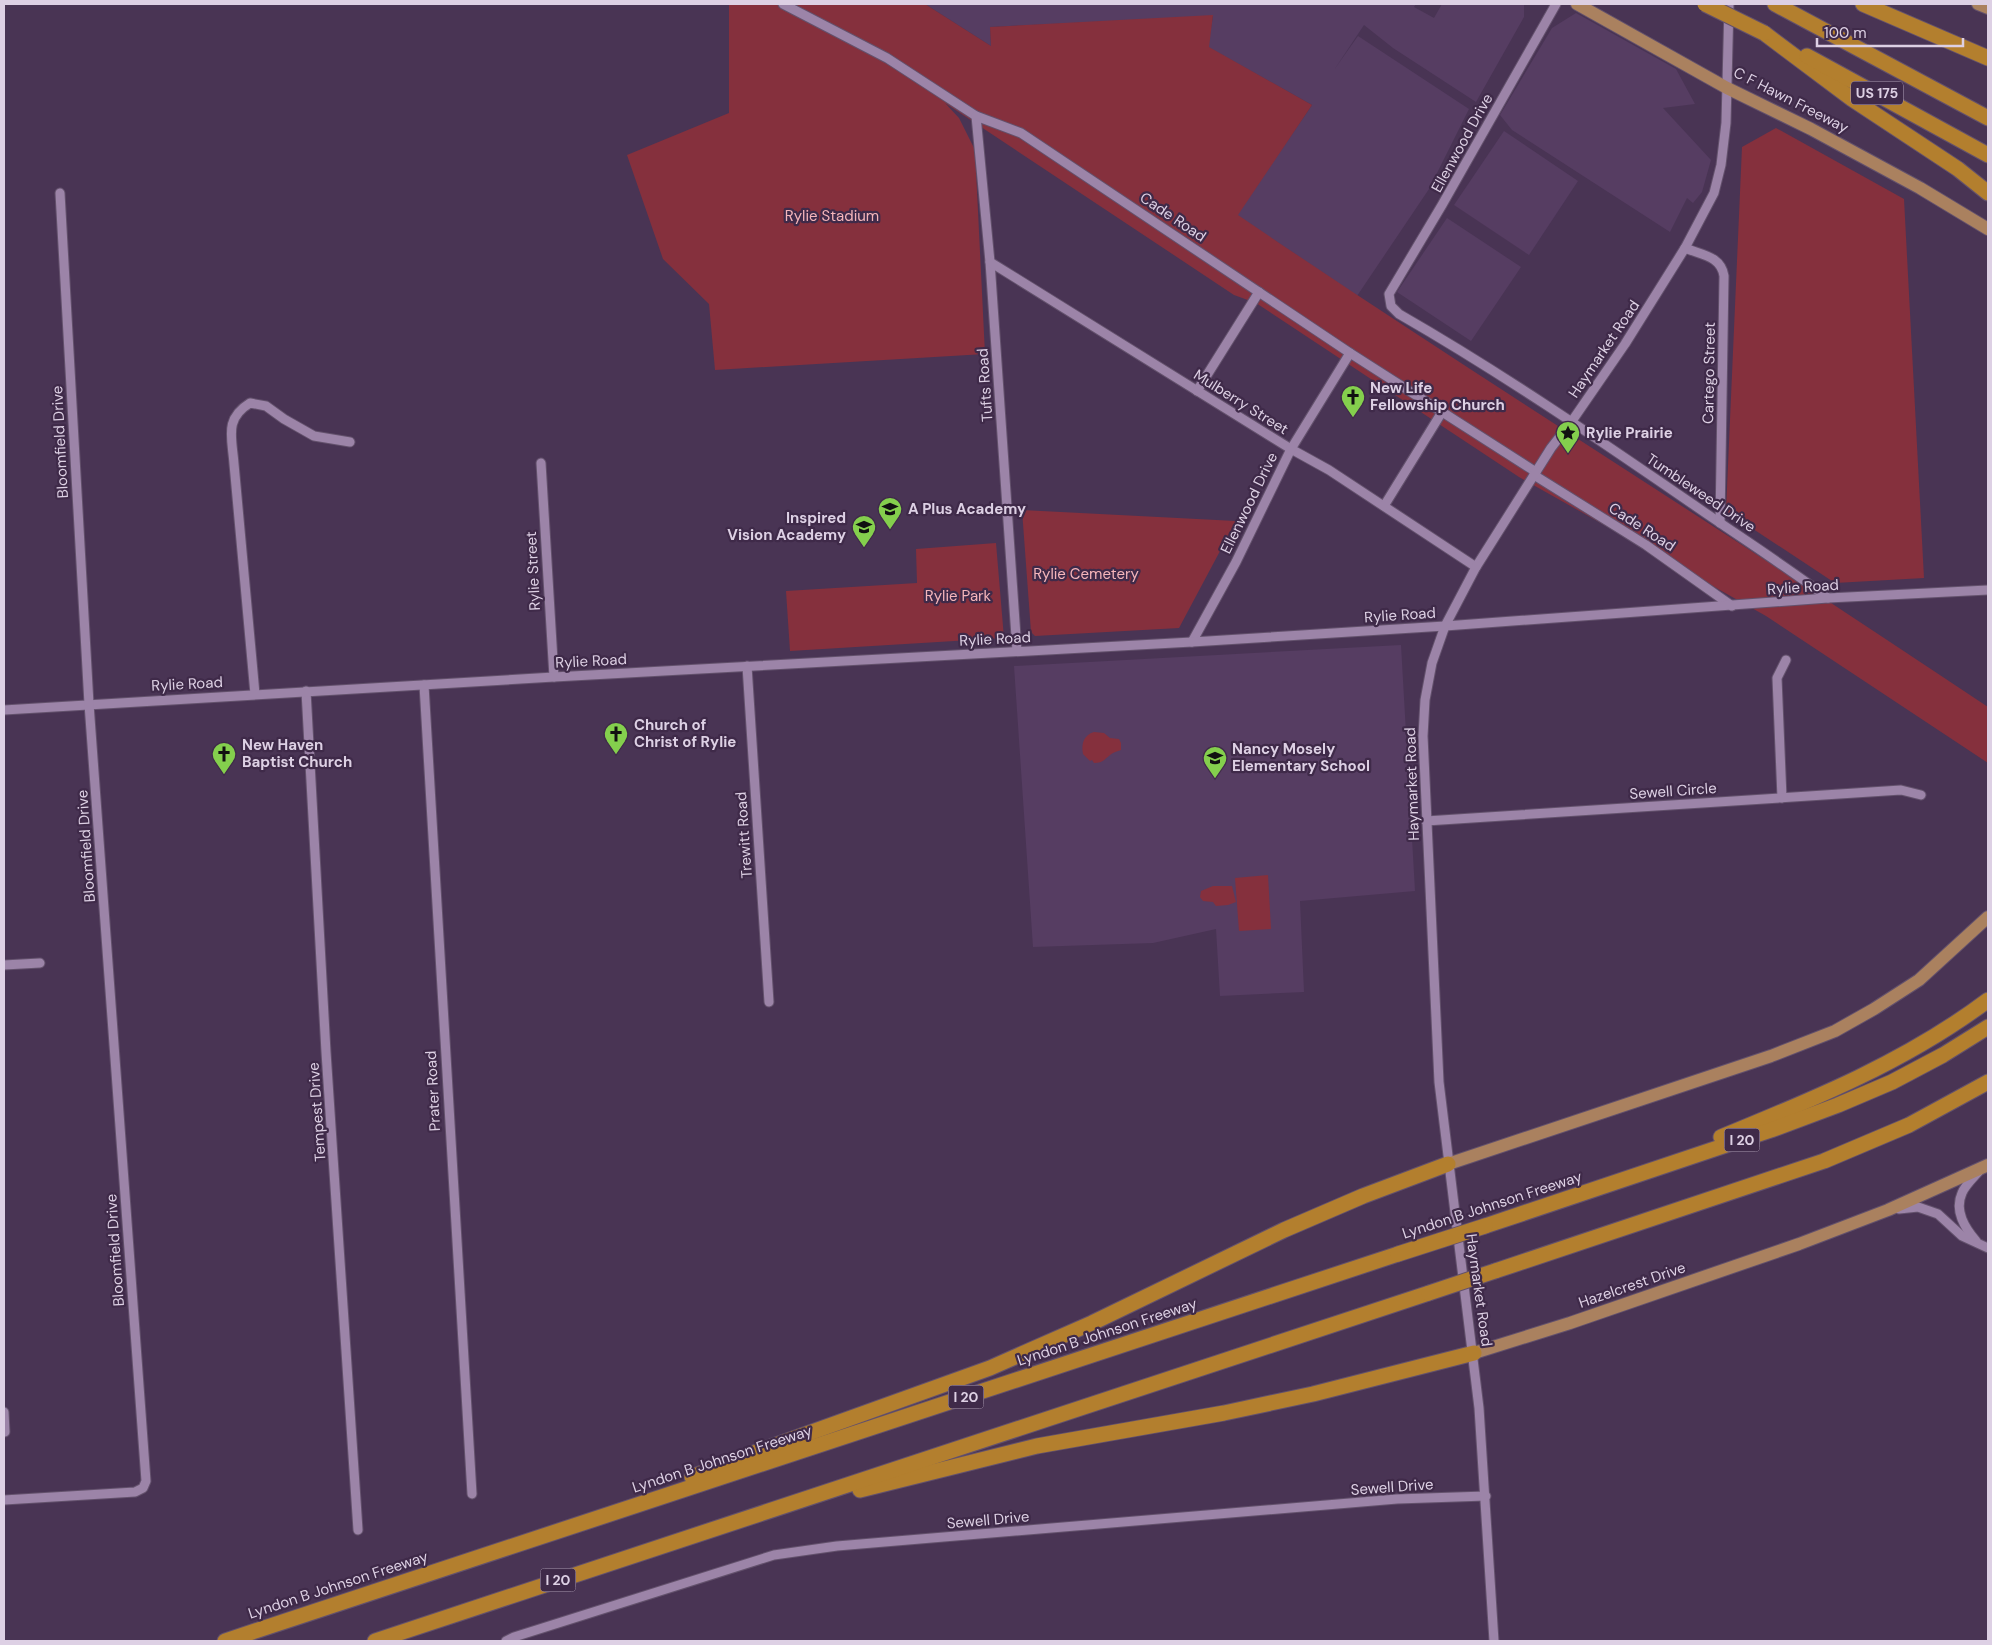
<svg xmlns="http://www.w3.org/2000/svg" width="1992" height="1645" font-family="'DM Sans',sans-serif">
<rect width="100%" height="100%" fill="#493454"/>
<g fill="#563d62">
<path d="M 925,4 L 1416,4 L 1414,7 L 1434,18 L 1442,4 L 1524,4 L 1524,17 L 1476,102 L 1393,48 L 1364,25 L 1334,70 L 1358,36 L 1469,109 L 1429,189 L 1357,296 L 1237,215 L 1312,105 L 1208,47 L 1213,16 L 990,27 L 991,46 Z"/>
<path d="M 1576,13 L 1676,69 L 1695,104 L 1663,108 L 1711,160 L 1702,192 L 1693,203 L 1687,198 L 1670,232 L 1512,130 L 1500,115 L 1552,28 Z"/>
<path d="M 1504,131 L 1578,181 L 1529,255 L 1454,205 Z"/>
<path d="M 1447,218 L 1521,267 L 1471,341 L 1397,292 Z"/>
<path d="M 1401,645 L 1415,891 L 1300,901 L 1304,992 L 1220,996 L 1216,929 L 1153,943 L 1033,947 L 1014,666 Z"/>
</g>
<g fill="#85303d">
<path d="M 729,4 L 925,4 L 991,46 L 990,27 L 1213,15 L 1209,47 L 1312,105 L 1238,215 C 1485,383 1740,540 1988,707 L 1988,763 L 1766,616 L 1519,477 L 1256,303 L 1234,295 L 945,103 L 959,118 L 975,150 L 985,354 L 715,370 L 709,304 L 663,259 L 627,155 L 729,113 Z"/>
<path d="M 1776,128 L 1904,199 L 1924,578 L 1835,583 L 1726,511 L 1742,147 Z"/>
<path d="M 1022,510 L 1236,521 L 1179,628 L 1035,636 L 1031,632 Z"/>
<path d="M 996,543 L 1004,638 L 790,651 L 786,591 L 917,583 L 916,549 Z"/>
<path d="M 1094,732 L 1104,733 L 1110,738 L 1119,739 L 1121,743 L 1121,750 C 1118,751 1115,752 1113,753 C 1105,758 1104,763 1094,763 L 1092,760 L 1090,761 L 1083,754 C 1081,743 1084,735 1094,732 Z"/>
<path d="M 1268,875 L 1271,929 L 1239,931 L 1235,878 Z"/>
<path d="M 1213,886 L 1232,886 L 1236,902 L 1228,905 L 1216,906 L 1213,902 L 1203,901 L 1200,897 L 1201,891 Z"/>
</g>
<g fill="none" stroke-linecap="round" stroke-linejoin="round">
<g stroke="#63516c" stroke-width="11">
<g id="minor">
<path d="M 783,4 L 887,58 L 976,116 L 1021,133 L 1350,353 L 1536,472"/>
<path d="M 1556,4 L 1442,205 L 1389,294 L 1391,306 L 1399,314 C 1500,372 1595,437 1691,503 C 1737,535 1784,565 1828,598"/>
<path d="M 976,116 L 990,262 L 1017,651"/>
<path d="M 1685,248 C 1702,255 1721,256 1724,276 L 1720,523"/>
<path d="M 990,262 L 1291,449 L 1329,470 L 1476,567"/>
<path d="M 1197,391 L 1259,292"/>
<path d="M 541,463 L 554,677"/>
<path d="M 1534,475 L 1646,545 L 1732,606"/>
<path d="M 1384,506 L 1442,412"/>
<path d="M 1192,642 L 1236,562 L 1291,449 L 1350,353"/>
<path d="M 747,666 L 769,1002"/>
<path d="M 424,685 L 472,1494"/>
<path d="M 306,691 L 326,1052 L 358,1530"/>
<path d="M 255,694 L 234,464 C 232,437 224,419 250,403 L 266,406 L 284,419 L 314,436 L 350,442"/>
<path d="M 4,710 L 554,677 L 1192,642 L 1445,626 L 1828,598 L 1988,590"/>
<path d="M 1782,798 L 1777,678 L 1786,660"/>
<path d="M 1426,821 L 1901,790 L 1921,795"/>
<path d="M 4,965 L 40,963"/>
<path d="M 1899,1209 L 1918,1207 L 1938,1214 L 1962,1236 L 1988,1248"/>
<path d="M 1976,1241 C 1965,1228 1954,1211 1962,1193 C 1965,1185 1974,1177 1980,1170"/>
<path d="M 4,1412 L 5,1432"/>
<path d="M 4,1500 L 135,1492 L 143,1488 L 146,1481 L 89,704 L 60,193"/>
<path d="M 506,1641 L 514,1637 L 774,1555 L 837,1546 L 1397,1499 L 1486,1496"/>
<path d="M 1494,1641 L 1479,1408 L 1439,1082 L 1423,736 L 1425,700 L 1432,663 L 1445,626 L 1476,567 L 1551,448 L 1572,421 L 1625,344 L 1685,248 L 1714,193 L 1721,165 L 1726,123 L 1729,4"/>
</g>
</g>
<g stroke="#63516c" stroke-width="14">
<g id="major">
<path d="M 1577,4 L 1727,88 L 1811,129 L 1920,188 L 1988,229"/>
<path d="M 1978,4 L 1988,8"/>
<path d="M 1448,1164 L 1771,1056 L 1835,1031 L 1874,1009 L 1919,980 L 1988,917"/>
<path d="M 1474,1353 L 1570,1323 L 1799,1244 L 1888,1210 L 1988,1165"/>
</g>
</g>
<g stroke="#63516c" stroke-width="17">
<g id="highway">
<path d="M 1775,4 L 1988,118"/>
<path d="M 1863,4 L 1988,58"/>
<path d="M 1764,33 L 1852,99 L 1958,169 L 1988,193"/>
<path d="M 1807,56 L 1988,155"/>
<path d="M 1721,1137 C 1814,1099 1907,1061 1988,1000"/>
<path d="M 1485,1226 L 1771,1130 L 1838,1105 L 1892,1082 L 1943,1055 L 1988,1027"/>
<path d="M 1495,1271 L 1824,1161 L 1909,1125 L 1988,1082"/>
<path d="M 692,1477 L 762,1450 L 990,1368 L 1092,1323 L 1284,1230 L 1363,1196 L 1448,1164"/>
<path d="M 860,1490 L 1037,1446 L 1224,1413 L 1313,1394 L 1474,1353"/>
<path d="M 225,1641 L 1398,1254"/>
<path d="M 375,1641 L 1429,1293"/>
</g>
</g>
<use href="#minor" stroke="#9c84a8" stroke-width="9"/>
<use href="#major" stroke="#aa815f" stroke-width="12"/>
<use href="#highway" stroke="#b37f2e" stroke-width="15"/>
<g stroke="#63516c" stroke-width="17" stroke-linecap="butt">
<g id="highway-bridge">
<path d="M 1705,4 L 1764,33"/>
<path d="M 1398,1254 L 1485,1226"/>
<path d="M 1429,1293 L 1495,1271"/>
</g>
</g>
<use href="#highway-bridge" stroke="#b37f2e" stroke-width="15"/>
</g>
<defs>
<g id="church-pin" transform="scale(1.25)"><path d="M0 17L-7.5 6A9.5 9.5 0 1 1 7.5 6Z" fill="#84cf4d" stroke="#3f2a49"/><path d="M-1.2-6h2.4v3.5h3.3v2.4h-3.3V6h-2.4V-.1h-3.3v-2.4h3.3Z" fill="#111"/></g>
<g id="sight-pin" transform="scale(1.25)"><path d="M0 17L-7.5 6A9.5 9.5 0 1 1 7.5 6Z" fill="#84cf4d" stroke="#3f2a49"/><path d="M0-6L1.8-2.2L6-1.7L2.9 1.2L3.7 5.4L0 3.3L-3.7 5.4L-2.9 1.2L-6-1.7L-1.8-2.2Z" fill="#111"/></g>
<g id="school-pin" transform="scale(1.25)"><path d="M0 17L-7.5 6A9.5 9.5 0 1 1 7.5 6Z" fill="#84cf4d" stroke="#3f2a49"/><path d="M0-5L7-2L0 1L-7-2ZM-4 1L0 2.5L4 1V4Q0 6-4 4Z" fill="#111"/></g>
</defs>
<g fill-rule="evenodd">
<use href="#church-pin" x="1353" y="397"/>
<use href="#sight-pin" x="1568" y="433"/>
<use href="#school-pin" x="890" y="509"/>
<use href="#school-pin" x="864" y="527"/>
<use href="#church-pin" x="616" y="734"/>
<use href="#church-pin" x="224" y="754"/>
<use href="#school-pin" x="1215" y="758"/>
</g>
<g text-anchor="middle" stroke-width="4.5" stroke-linejoin="round" paint-order="stroke">
<g fill="#3f2a49" stroke="#ae9eb6" stroke-width="1">
<rect x="1851" y="81.5" width="52" height="23" rx="4"/>
<rect x="1724.5" y="1128.5" width="35" height="23" rx="4"/>
<rect x="948.5" y="1385.5" width="35" height="23" rx="4"/>
<rect x="540.5" y="1568.5" width="35" height="23" rx="4"/>
</g>
<g font-size="14" font-weight="bold" fill="#ddd0e4">
<text x="1877" y="98">US 175</text>
<text x="1742" y="1145">I 20</text>
<text x="966" y="1402">I 20</text>
<text x="558" y="1585">I 20</text>
</g>
<g font-size="15" fill="#ddd0e4" stroke="#3f2a49">
<text transform="translate(1791 100) rotate(27)" y="5">C F Hawn Freeway</text>
<text transform="translate(1462 143) rotate(-61)" y="5">Ellenwood Drive</text>
<text transform="translate(1173 217) rotate(34)" y="5">Cade Road</text>
<text transform="translate(1604 349) rotate(-56)" y="5">Haymarket Road</text>
<text transform="translate(1709 373) rotate(-89)" y="5">Cartego Street</text>
<text transform="translate(985 385) rotate(-94)" y="5">Tufts Road</text>
<text transform="translate(1241 402) rotate(32)" y="5">Mulberry Street</text>
<text transform="translate(60 442) rotate(-93)" y="5">Bloomfield Drive</text>
<text transform="translate(1701 493) rotate(34)" y="5">Tumbleweed Drive</text>
<text transform="translate(1249 503) rotate(-64)" y="5">Ellenwood Drive</text>
<text transform="translate(1642 527) rotate(33)" y="5">Cade Road</text>
<text transform="translate(533 571) rotate(-93)" y="5">Rylie Street</text>
<text transform="translate(1803 587) rotate(-4)" y="5">Rylie Road</text>
<text transform="translate(1400 615) rotate(-4)" y="5">Rylie Road</text>
<text transform="translate(995 639) rotate(-3)" y="5">Rylie Road</text>
<text transform="translate(591 661) rotate(-3)" y="5">Rylie Road</text>
<text transform="translate(187 684) rotate(-3)" y="5">Rylie Road</text>
<text transform="translate(1412 784) rotate(-92)" y="5">Haymarket Road</text>
<text transform="translate(1673 791) rotate(-4)" y="5">Sewell Circle</text>
<text transform="translate(744 835) rotate(-94)" y="5">Trewitt Road</text>
<text transform="translate(86 846) rotate(-94)" y="5">Bloomfield Drive</text>
<text transform="translate(433 1091) rotate(-93)" y="5">Prater Road</text>
<text transform="translate(317 1112) rotate(-94)" y="5">Tempest Drive</text>
<text transform="translate(1492 1205) rotate(-18)" y="5">Lyndon B Johnson Freeway</text>
<text transform="translate(115 1250) rotate(-94)" y="5">Bloomfield Drive</text>
<text transform="translate(1632 1285) rotate(-19)" y="5">Hazelcrest Drive</text>
<text transform="translate(1479 1290) rotate(82)" y="5">Haymarket Road</text>
<text transform="translate(1107 1332) rotate(-18)" y="5">Lyndon B Johnson Freeway</text>
<text transform="translate(722 1459) rotate(-18)" y="5">Lyndon B Johnson Freeway</text>
<text transform="translate(1392 1487) rotate(-4)" y="5">Sewell Drive</text>
<text transform="translate(988 1520) rotate(-5)" y="5">Sewell Drive</text>
<text transform="translate(338 1585) rotate(-18)" y="5">Lyndon B Johnson Freeway</text>
</g>
<g font-size="15" fill="#f5b5ba" stroke="#3f2a49">
<text x="832" y="221">Rylie Stadium</text>
<text x="1086" y="579">Rylie Cemetery</text>
<text x="958" y="601">Rylie Park</text>
</g>
<g font-size="15" font-weight="bold" fill="#ddd0e4" stroke="#3f2a49" text-anchor="start">
<text x="1370" y="393">New Life<tspan x="1370" dy="17">Fellowship Church</tspan></text>
<text x="1586" y="438">Rylie Prairie</text>
<text x="908" y="514">A Plus Academy</text>
<text x="846" y="523" text-anchor="end">Inspired<tspan x="846" dy="17">Vision Academy</tspan></text>
<text x="634" y="730">Church of<tspan x="634" dy="17">Christ of Rylie</tspan></text>
<text x="242" y="750">New Haven<tspan x="242" dy="17">Baptist Church</tspan></text>
<text x="1232" y="754">Nancy Mosely<tspan x="1232" dy="17">Elementary School</tspan></text>
</g>
</g>
<rect width="1992" height="1645" fill="none" stroke="#ddd0e4" stroke-width="10"/>
<path d="M1817 38v8h146v-8" fill="none" stroke="#ddd0e4" stroke-width="2.5"/>
<text x="1824" y="38" font-size="15" fill="#ddd0e4" stroke="#3f2a49" stroke-width="4" paint-order="stroke">100 m</text>
</svg>
